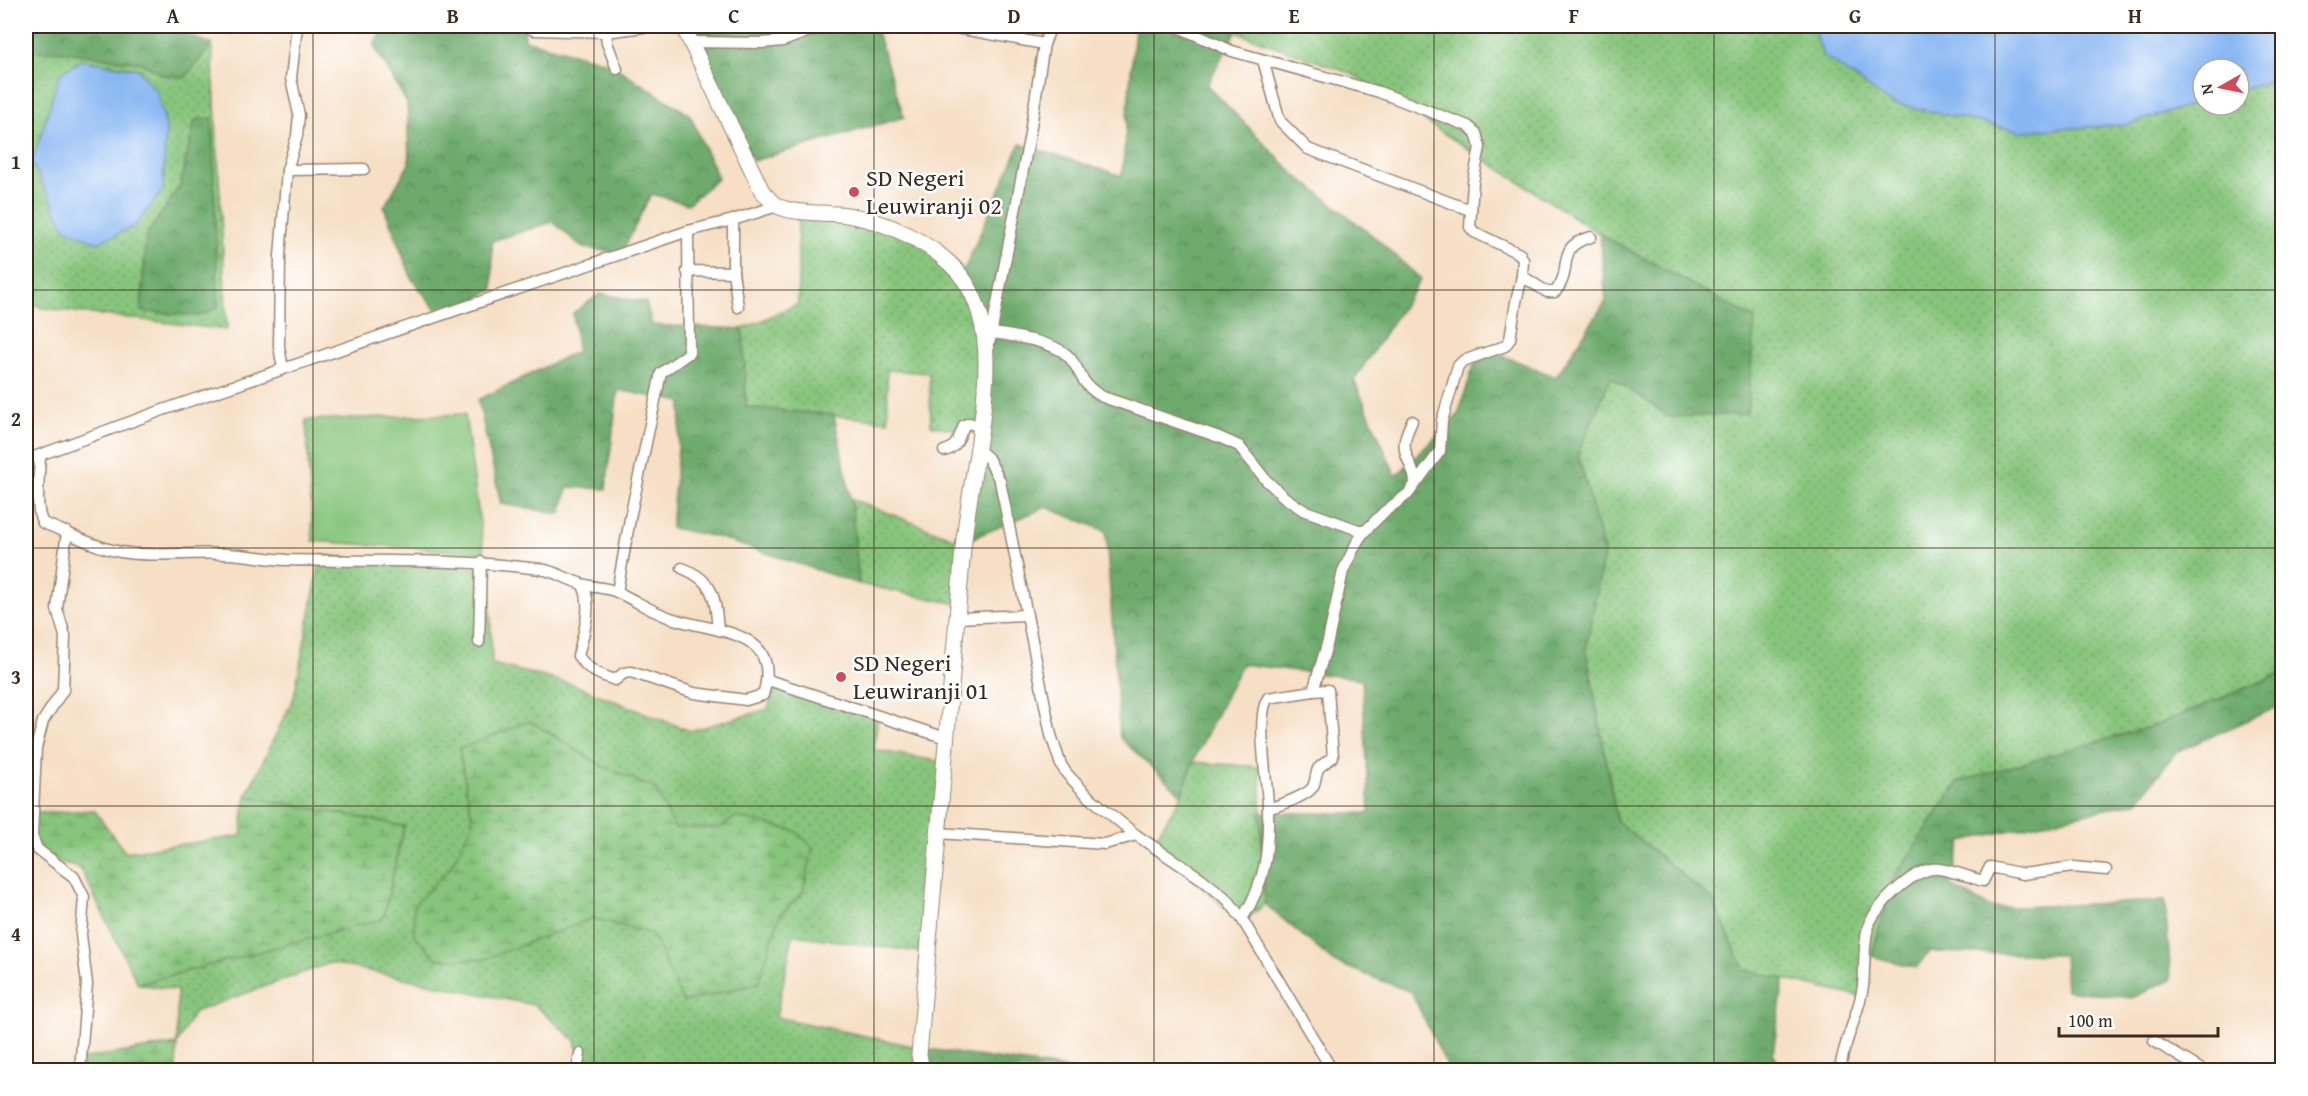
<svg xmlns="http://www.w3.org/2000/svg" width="2308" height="1096" font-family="'Gentium Book Plus',serif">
<defs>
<pattern id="grass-dots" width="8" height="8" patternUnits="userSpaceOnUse" patternTransform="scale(1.5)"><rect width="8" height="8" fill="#87c57c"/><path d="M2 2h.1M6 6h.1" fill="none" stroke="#70a065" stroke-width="1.8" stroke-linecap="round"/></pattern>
<pattern id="forest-crowns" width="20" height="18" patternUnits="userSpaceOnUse" patternTransform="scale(1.5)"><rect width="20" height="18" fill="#6daa6c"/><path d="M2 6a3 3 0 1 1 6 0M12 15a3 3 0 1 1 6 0" fill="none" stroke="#5b8b58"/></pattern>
<pattern id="wetland-marsh" width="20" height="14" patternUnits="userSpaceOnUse" patternTransform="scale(1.5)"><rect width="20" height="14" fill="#87c57c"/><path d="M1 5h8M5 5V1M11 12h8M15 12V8" fill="none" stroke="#70a065"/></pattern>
</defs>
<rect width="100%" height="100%" fill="#fff"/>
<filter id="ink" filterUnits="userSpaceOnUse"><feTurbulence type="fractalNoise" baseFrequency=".0167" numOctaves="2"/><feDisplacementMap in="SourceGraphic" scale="12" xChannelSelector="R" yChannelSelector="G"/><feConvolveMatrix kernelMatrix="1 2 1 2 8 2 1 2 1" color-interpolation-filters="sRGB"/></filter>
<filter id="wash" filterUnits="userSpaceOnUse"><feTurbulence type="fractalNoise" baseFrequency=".008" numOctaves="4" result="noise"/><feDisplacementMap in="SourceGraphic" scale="24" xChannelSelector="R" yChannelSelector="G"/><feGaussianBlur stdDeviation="1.35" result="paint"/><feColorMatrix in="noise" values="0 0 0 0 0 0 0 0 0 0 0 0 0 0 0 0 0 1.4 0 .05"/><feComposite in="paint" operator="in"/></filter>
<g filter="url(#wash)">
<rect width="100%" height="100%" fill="#f6dfc5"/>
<g fill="url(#grass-dots)" stroke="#61784d" stroke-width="1.5">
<path d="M 26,26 L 161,26 L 212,44 L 227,330 L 43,308 L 26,301 Z"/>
<path d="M 1237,26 L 1812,26 L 1823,55 L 2127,125 L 2203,101 L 2203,105 L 2239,105 L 2239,90 L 2282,77 L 2282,673 L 2159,724 L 1892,880 L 1861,997 L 1744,970 L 1713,900 L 1617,821 L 1586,649 L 1604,553 L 1578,454 L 1611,377 L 1670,417 L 1755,319 L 1600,234 L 1352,74 L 1236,32 Z"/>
<path d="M 798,208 L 895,223 L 940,245 L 964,270 L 980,303 L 985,435 L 931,425 L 929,373 L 887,370 L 888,421 L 746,407 L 743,329 L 798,304 Z"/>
<path d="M 851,499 L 964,542 L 958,604 L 859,584 Z"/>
<path d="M 321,555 L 489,570 L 492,664 L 572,684 L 690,731 L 768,709 L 775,684 L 878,714 L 874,750 L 944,762 L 928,953 L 793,935 L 776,1017 L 921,1048 L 926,1070 L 583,1070 L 575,1040 L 534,1005 L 330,963 L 194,1012 L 177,1044 L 177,990 L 138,984 L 383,918 L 404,826 L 246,796 L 294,697 Z"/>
<path d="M 1193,762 L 1260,767 L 1265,904 L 1242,923 L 1153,842 L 1182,795 Z"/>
</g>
<g fill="url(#forest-crowns)" stroke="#546a45" stroke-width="1.5">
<path d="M 26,26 L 161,26 L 212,44 L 185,78 L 163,75 L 142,63 L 66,52 L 26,51 Z"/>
<path d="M 383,26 L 524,26 L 525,40 L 609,63 L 690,115 L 718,178 L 688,204 L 651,194 L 622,253 L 583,248 L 553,222 L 492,241 L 493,290 L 442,317 L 412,279 L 384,207 L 409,164 L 407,103 L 374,46 Z"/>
<path d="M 688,26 L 875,26 L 904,117 L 753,161 Z"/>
<path d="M 1135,26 L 1237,26 L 1236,32 L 1207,85 L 1293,173 L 1377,239 L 1421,279 L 1354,380 L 1396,476 L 1458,415 L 1480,346 L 1556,377 L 1606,301 L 1600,234 L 1755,319 L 1747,414 L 1670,417 L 1611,377 L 1578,454 L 1604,553 L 1586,649 L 1617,821 L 1713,900 L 1744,970 L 1784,979 L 1773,1053 L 1783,1070 L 1449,1070 L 1411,992 L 1334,962 L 1265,904 L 1260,813 L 1370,813 L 1362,679 L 1242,664 L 1193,762 L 1182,795 L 1120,738 L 1106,531 L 1046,507 L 964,542 L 988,350 L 964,270 L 1020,144 L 1122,176 Z"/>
<path d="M 212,118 L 218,308 L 198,316 L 141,311 L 146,236 L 180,186 L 195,120 Z"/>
<path d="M 600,294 L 646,302 L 652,325 L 743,329 L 746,407 L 834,415 L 851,499 L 859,584 L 717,537 L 671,528 L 682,402 L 618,390 L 606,489 L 568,487 L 561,514 L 501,504 L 478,400 L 577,351 L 573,313 Z"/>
<path d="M 2282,673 L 2282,705 L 2176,752 L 2137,802 L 1962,841 L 1950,885 L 1991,908 L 2165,901 L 2171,979 L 2132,998 L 2066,990 L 2064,955 L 1929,952 L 1916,968 L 1872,956 L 1892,880 L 1958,782 L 2159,724 Z"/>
<path d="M 921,1048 L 1073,1070 L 926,1070 Z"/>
</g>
<g fill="url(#wetland-marsh)" stroke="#61784d" stroke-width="1.5">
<path d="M 530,721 L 602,766 L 655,788 L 675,828 L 719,828 L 736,817 L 795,831 L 813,847 L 803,892 L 780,915 L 758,983 L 683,1002 L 652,934 L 593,918 L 485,959 L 437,959 L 414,935 L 414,905 L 450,868 L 473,823 L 459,749 Z"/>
<path d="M 246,796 L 404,826 L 383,919 L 138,984 L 80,868 L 35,854 L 26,856 L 26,811 L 40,813 L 94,810 L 125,852 L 241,836 Z"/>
<path d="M 177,1044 L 176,1070 L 81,1070 L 81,1059 Z"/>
</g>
<path fill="#87c57c" stroke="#61784d" stroke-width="1.5" d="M 465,414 L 484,553 L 313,541 L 306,420 Z"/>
<g fill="#87b6f2" stroke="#617088" stroke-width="1.5">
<path d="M 1812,26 L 2282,26 L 2282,77 L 2239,90 L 2239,69 L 2203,69 L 2203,101 L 2127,125 L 2020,131 L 1889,102 L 1823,55 Z"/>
<path d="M 82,60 L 138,69 L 157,92 L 166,126 L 163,190 L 135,226 L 97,243 L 65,228 L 32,163 L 60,73 Z"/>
</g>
</g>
<g filter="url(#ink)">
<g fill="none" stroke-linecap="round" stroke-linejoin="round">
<g stroke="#988472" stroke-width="13">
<g id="street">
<path d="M 524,26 L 534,30 L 606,32"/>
<path d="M 946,26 L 1044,44"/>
<path d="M 1176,26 L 1232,51 L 1379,92 L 1468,126 L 1476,133 L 1480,147 L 1473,182 L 1470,227 L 1474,232 L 1520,254 L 1523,260 L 1522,276 L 1516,302 L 1510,339 L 1505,346 L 1463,361 L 1458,366 L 1442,421 L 1440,451 L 1408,494 L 1384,512 L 1364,532 L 1357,542 L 1343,571 L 1328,641 L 1313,691 L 1268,698 C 1255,717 1268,783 1268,808 C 1269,852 1266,881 1242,919"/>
<path d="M 692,42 L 762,43 L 783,41 L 823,26"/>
<path d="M 1263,60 L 1280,121 L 1308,149 L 1470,210"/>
<path d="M 617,69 L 607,43 L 606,32 L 651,26"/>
<path d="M 287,170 L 364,169"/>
<path d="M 733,220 L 733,272 L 738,307"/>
<path d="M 687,271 L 733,272"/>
<path d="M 1522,276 L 1547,292 L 1555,292 C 1575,269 1553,247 1591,237"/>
<path d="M 992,333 C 1013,336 1051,341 1067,355 C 1083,370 1077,383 1103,397 L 1219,437 L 1239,446 L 1266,480 L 1284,497 L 1303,510 L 1364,532"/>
<path d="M 990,340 L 1029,139 L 1044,44 L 1051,26"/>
<path d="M 283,369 L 279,346 L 280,256 L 287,170 L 297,136 L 299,115 L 291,78 L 297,26"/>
<path d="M 1412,421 C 1408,430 1403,440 1405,450 C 1407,462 1415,470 1415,483"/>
<path d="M 979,450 L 988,458 L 1000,481 L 1051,735 L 1061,765 L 1067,774 L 1088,796 L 1136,835 L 1202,879 L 1228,900 L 1242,919 L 1332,1070"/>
<path d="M 944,451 C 957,448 959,437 964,425 L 970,423 L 982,429"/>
<path d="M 40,455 C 40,472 34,509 43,523 C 70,533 99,550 128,553 C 161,557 195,552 228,554 C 248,555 267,559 287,560 C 371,562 456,558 540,569 C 555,571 568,580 582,584 C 594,588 606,587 617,592 C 637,601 653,613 674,619 C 717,633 783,629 763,695 L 746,700 L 694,693 L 631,672 L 624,673 L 615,680 C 598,674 589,671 578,656 C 583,635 594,604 582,584"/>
<path d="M 26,460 L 163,410 L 688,231 L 733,220 L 777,206"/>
<path d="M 67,532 L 57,609 L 65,636 L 63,690 L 43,721 L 36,748 L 32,836 L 37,849 L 74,877 L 84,897 L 81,935 L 87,984 L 80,1070"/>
<path d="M 682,568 C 715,581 715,598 718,630"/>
<path d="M 617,592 L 631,513 L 661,373 L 689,353 L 688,231"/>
<path d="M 957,618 L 1027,615"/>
<path d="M 479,642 L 481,562"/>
<path d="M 768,680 L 946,738"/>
<path d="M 1268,809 C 1279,805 1305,797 1312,788 C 1316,783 1315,775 1318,769 C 1321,765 1329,760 1333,757 L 1328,690 L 1313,691"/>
<path d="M 938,833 L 1105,844 L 1136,835"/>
<path d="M 2154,1041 L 2202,1070"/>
<path d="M 577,1070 L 580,1054"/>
<path d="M 1840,1070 C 1843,1042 1859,1015 1863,986 C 1865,967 1863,947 1868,927 C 1874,907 1916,865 1939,869 C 1953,871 1969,877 1983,881 L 1990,867 L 2023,874 L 2073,867 L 2106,870"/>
</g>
</g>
<g stroke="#988472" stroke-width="17">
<path id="secondary" d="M 683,26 L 762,191 C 766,195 771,202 776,205 C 792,215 828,212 847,215 C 886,221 931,242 958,272 C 979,296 986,331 986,362 C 986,425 969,486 963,549 C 947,717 933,886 919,1055 L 922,1070"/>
</g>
<use href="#street" stroke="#fff" stroke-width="10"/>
<use href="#secondary" stroke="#fff" stroke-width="15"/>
</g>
</g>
<path fill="none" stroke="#3b2a1e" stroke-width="1.5" stroke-opacity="0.55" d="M 313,26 L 313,1070M 594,26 L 594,1070M 874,26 L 874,1070M 1154,26 L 1154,1070M 1434,26 L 1434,1070M 1714,26 L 1714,1070M 1995,26 L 1995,1070M 26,290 L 2282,290M 26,548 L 2282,548M 26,806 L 2282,806"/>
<g fill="#d1495b" stroke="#fff" stroke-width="2">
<circle cx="854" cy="192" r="6"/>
<circle cx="841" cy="677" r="6"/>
</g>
<g text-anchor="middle" stroke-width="5" stroke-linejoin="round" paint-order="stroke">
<g font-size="24" fill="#3b2a1e" stroke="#fff" text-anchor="start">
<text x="866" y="186">SD Negeri<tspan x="866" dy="28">Leuwiranji 02</tspan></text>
<text x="853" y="671">SD Negeri<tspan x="853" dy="28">Leuwiranji 01</tspan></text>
</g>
</g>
<rect width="2308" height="1096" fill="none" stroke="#fff" stroke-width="66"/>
<g transform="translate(2221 87) rotate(261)"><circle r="28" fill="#ffffff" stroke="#b1aaa5" stroke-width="1.5"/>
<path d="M0-4.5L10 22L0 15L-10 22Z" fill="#d1495b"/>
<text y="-9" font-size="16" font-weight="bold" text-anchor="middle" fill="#3b2a1e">N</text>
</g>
<path d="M2059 1027v9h159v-9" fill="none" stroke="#3b2a1e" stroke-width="3"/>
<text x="2068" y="1027" font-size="18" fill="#3b2a1e" stroke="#ffffff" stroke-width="4.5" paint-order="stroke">100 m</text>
<rect x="33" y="33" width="2242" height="1030" fill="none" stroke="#3b2a1e" stroke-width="2"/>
<g font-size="20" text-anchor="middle" font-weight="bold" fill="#3b2a1e">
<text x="173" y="23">A</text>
<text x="453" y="23">B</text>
<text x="734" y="23">C</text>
<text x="1014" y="23">D</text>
<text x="1294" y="23">E</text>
<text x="1574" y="23">F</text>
<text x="1855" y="23">G</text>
<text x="2135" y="23">H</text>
<text x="16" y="169">1</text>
<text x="16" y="426">2</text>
<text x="16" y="684">3</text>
<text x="16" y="941">4</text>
</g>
</svg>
